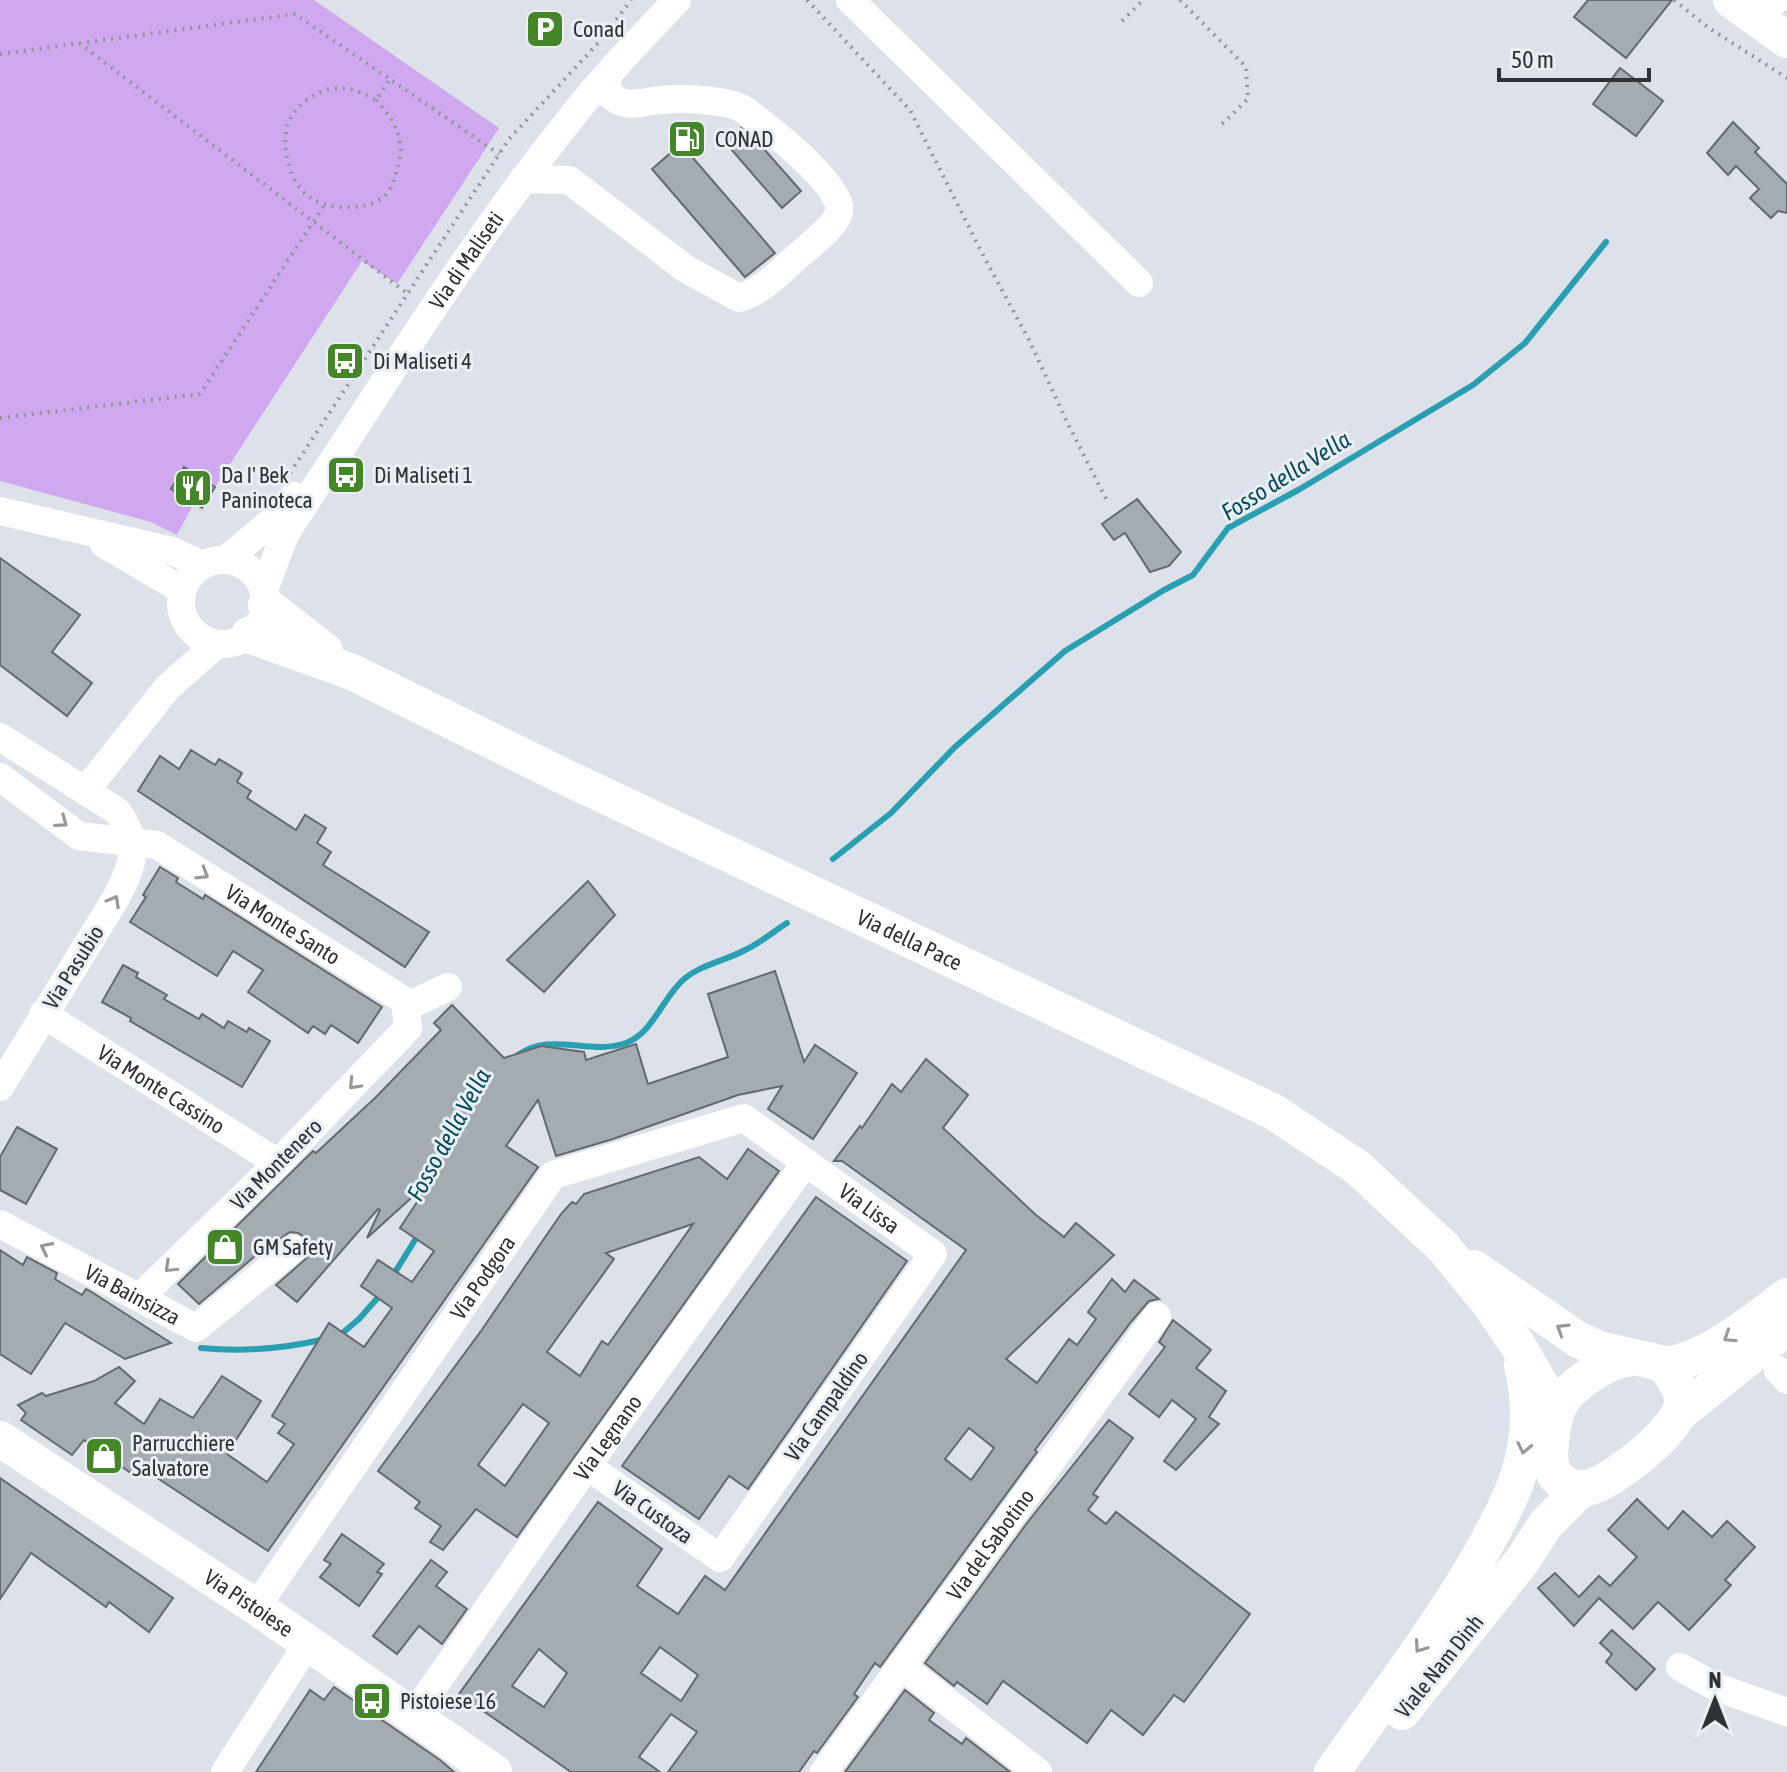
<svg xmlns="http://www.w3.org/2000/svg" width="1787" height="1772" font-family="'Asap Condensed',sans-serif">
<rect width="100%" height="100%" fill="#dde1e9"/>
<path fill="#d0a8f0" d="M 0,0 L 314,0 L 499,128 L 397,284 L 362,261 L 215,487 L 183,468 L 172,489 L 194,503 L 177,535 L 151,522 L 0,481 Z"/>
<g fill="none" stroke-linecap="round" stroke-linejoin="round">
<g stroke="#299fb1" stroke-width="6">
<path d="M 833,859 L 891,813 L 955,747 L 1065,651 L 1164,590 L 1193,575 L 1228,528 L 1300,489 L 1473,385 L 1525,343 L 1606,242"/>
<path d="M 518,1055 C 551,1031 590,1056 626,1043 C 653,1033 663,997 684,979 C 702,964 725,961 745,950 C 760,943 773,932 787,923"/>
<path d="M 392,1277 L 420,1232"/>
<path d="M 339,1336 L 359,1319 L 382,1293"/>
<path d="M 201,1348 C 243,1352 283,1349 325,1339"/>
</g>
</g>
<g fill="#a4acb2" stroke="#636a6f" stroke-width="2" fill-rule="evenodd">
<path d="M 1588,0 L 1672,0 L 1626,58 L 1574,17 Z"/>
<path d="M 1620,68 L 1663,101 L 1636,136 L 1593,104 Z"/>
<path d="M 1733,122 L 1759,148 L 1755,152 L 1787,184 L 1787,213 L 1778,211 L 1771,218 L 1750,198 L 1759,189 L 1736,166 L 1728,175 L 1707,153 Z"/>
<path d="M 741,128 L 756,140 L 801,191 L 782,208 L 725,142 Z"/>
<path d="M 681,144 L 775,253 L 745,277 L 652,169 Z"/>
<path d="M 184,467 L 215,487 L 202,508 L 171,489 Z"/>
<path d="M 1137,499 L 1181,552 L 1169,566 L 1150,572 L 1125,533 L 1114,540 L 1102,524 Z"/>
<path d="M 0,558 L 80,615 L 52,652 L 92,683 L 67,716 L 0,665 Z"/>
<path d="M 191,750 L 215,765 L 219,759 L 242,773 L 237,782 L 251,791 L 247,798 L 296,830 L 305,815 L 326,828 L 317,843 L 331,852 L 323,865 L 429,932 L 405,967 L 138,791 L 160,756 L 179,769 Z"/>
<path d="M 160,867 L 178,878 L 176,882 L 203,899 L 205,895 L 382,1007 L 358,1043 L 331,1025 L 325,1034 L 313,1026 L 308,1033 L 248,992 L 263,970 L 233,951 L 217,976 L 130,922 L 146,897 L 143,895 Z"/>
<path d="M 588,881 L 615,915 L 544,992 L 507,960 Z"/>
<path d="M 123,965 L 138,973 L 136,977 L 167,995 L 164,999 L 199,1019 L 202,1014 L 224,1028 L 228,1021 L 247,1032 L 249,1028 L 270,1041 L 242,1087 L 130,1021 L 131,1018 L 102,1002 Z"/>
<path d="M 775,971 L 804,1062 L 815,1045 L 857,1073 L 813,1139 L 768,1109 L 782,1086 L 738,1095 L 613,1139 L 556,1156 L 538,1100 L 506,1146 L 538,1167 L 268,1551 L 139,1466 L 132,1474 L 84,1440 L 72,1455 L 21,1420 L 26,1413 L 18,1405 L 42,1393 L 46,1396 L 94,1381 L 119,1367 L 135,1381 L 115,1403 L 144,1424 L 160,1399 L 193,1418 L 222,1376 L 261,1401 L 227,1454 L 267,1482 L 294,1444 L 278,1433 L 285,1424 L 272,1416 L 329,1323 L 364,1347 L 392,1308 L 361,1286 L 378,1260 L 412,1282 L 434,1251 L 400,1228 L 423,1193 L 420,1190 L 367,1238 L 380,1210 L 378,1209 L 297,1302 L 276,1285 L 309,1256 L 310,1247 L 307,1239 L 298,1233 L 290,1232 L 271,1245 L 269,1244 L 199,1304 L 178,1284 L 313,1151 L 316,1153 L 376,1097 L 441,1030 L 434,1023 L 452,1005 L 504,1058 L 541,1046 L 584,1052 L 586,1060 L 636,1044 L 648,1084 L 728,1057 L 708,994 Z"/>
<path d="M 926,1059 L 968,1095 L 943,1128 L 1036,1215 L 1064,1237 L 1076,1223 L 1114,1255 L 1006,1359 L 1037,1383 L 1069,1339 L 1077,1345 L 1096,1319 L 1088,1312 L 1112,1279 L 1125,1292 L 1134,1280 L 1159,1299 L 1149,1301 L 1131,1322 L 1035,1450 L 1037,1452 L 880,1667 L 875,1663 L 854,1694 L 858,1697 L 817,1753 L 814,1751 L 799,1772 L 668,1772 L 697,1732 L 671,1714 L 639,1757 L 660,1772 L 571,1772 L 459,1694 L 598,1502 L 662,1549 L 637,1586 L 678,1614 L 705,1576 L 725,1590 L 966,1250 L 842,1161 L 834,1161 L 860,1126 L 862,1128 L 892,1084 L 901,1092 ZM 969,1428 L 994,1448 L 971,1480 L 945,1459 ZM 660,1647 L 698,1675 L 681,1701 L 641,1673 ZM 539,1649 L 567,1673 L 544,1707 L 512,1686 Z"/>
<path d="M 17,1127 L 57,1149 L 26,1204 L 0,1190 L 0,1157 Z"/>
<path d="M 748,1149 L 779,1171 L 517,1537 L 476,1509 L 443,1550 L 430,1542 L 441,1526 L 415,1508 L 420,1502 L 378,1471 L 481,1331 L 561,1214 L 572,1202 L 576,1204 L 584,1194 L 699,1157 L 727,1179 ZM 693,1224 L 608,1345 L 602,1341 L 580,1376 L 547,1352 L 614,1259 L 606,1253 ZM 523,1404 L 549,1423 L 505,1486 L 478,1465 Z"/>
<path d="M 816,1197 L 907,1261 L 748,1489 L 729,1476 L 699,1519 L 622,1466 Z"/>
<path d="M 0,1250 L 23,1265 L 27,1257 L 57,1273 L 55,1279 L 82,1295 L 86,1289 L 90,1291 L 171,1343 L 125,1359 L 65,1323 L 31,1374 L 0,1354 Z"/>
<path d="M 1173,1320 L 1211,1350 L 1196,1368 L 1226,1391 L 1209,1417 L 1219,1424 L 1176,1470 L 1164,1461 L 1196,1419 L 1172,1400 L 1159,1417 L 1129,1394 L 1165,1347 L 1159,1342 Z"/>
<path d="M 1109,1420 L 1133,1438 L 1093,1494 L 1098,1497 L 1088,1510 L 1106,1524 L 1116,1512 L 1250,1614 L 1184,1702 L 1174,1695 L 1143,1735 L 1111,1710 L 1087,1743 L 1003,1681 L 987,1704 L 957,1682 L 954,1686 L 925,1663 L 1027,1523 Z"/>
<path d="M 0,1478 L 173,1598 L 149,1632 L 109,1602 L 106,1607 L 31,1553 L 0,1599 Z"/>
<path d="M 1637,1499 L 1668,1529 L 1683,1511 L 1712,1537 L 1727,1521 L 1755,1547 L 1725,1580 L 1731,1585 L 1689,1630 L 1658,1602 L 1633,1629 L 1599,1598 L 1574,1626 L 1538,1588 L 1555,1573 L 1579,1597 L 1599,1576 L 1610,1586 L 1637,1557 L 1608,1530 Z"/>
<path d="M 342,1534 L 384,1564 L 377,1572 L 382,1574 L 359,1606 L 320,1577 L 331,1564 L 324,1560 Z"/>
<path d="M 431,1560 L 447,1572 L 436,1586 L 467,1609 L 442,1644 L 419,1626 L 397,1654 L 373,1636 Z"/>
<path d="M 1612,1630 L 1655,1669 L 1636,1690 L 1606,1662 L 1612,1654 L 1600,1643 Z"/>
<path d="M 334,1687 L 440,1760 L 454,1772 L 256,1772 L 310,1690 L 324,1700 Z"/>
<path d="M 905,1690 L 934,1713 L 929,1720 L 962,1744 L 966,1738 L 1010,1772 L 845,1772 Z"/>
</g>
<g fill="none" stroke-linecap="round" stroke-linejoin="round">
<g stroke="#91949a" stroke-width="4" stroke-dasharray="2 6" stroke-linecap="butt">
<path d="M 807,0 L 910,110 L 984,257 L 1029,340 L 1068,424 L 1107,501"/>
<path d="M 1180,0 L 1246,67 L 1248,99 L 1222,124"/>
<path d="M 1674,0 L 1709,28 L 1787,78"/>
<path d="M 1122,21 L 1143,0"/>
<path d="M 79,43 L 408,294"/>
<path d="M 0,54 L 295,14 L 499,154"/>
<path d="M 376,100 C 394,119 406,140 398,166 C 396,173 394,182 390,189 C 377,212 333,211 312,199 C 291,186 281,152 287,128 C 292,106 319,87 342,88 C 354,88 366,95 376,100 L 390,79"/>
<path d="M 0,418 L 200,394 L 325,204"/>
<path d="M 290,473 L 509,139 L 601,40 L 631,0"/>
</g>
<g stroke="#fff" stroke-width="28">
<path d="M 850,0 L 1139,283"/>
<path d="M 1755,18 L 1776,0"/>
<path d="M 523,179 L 569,180 L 686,269 L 739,298 C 762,292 780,271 798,256 C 809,246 836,226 839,212 C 845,186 766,126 746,111 C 730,99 681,98 661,100 C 646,101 627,109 614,98 C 606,93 607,84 608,76"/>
<path d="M 0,511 L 172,551 L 202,565"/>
<path d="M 104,544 L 182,590"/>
<path d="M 227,559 L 271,522 L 294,496"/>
<circle cx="223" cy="602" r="42"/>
<path id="s1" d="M 264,590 L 283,539 L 292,523 C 384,385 470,243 575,113 C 606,73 643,37 677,0"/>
<path d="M 0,737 L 117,811 C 141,844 134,863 116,898 L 0,1087"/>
<path id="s2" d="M 0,777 L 79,836 L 157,845 L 405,1001 L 408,1028 L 278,1163 L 140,1297"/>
<path d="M 86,790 L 168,687 L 217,644"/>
<path d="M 406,1007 L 448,987"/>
<path id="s3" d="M 43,1014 L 278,1163"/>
<path id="s4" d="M 0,1224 L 196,1328 L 293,1249"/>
<path d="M 1778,1370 L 1787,1380"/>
<path id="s5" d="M 256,1607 L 553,1175 L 744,1118 L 933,1254 L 720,1558 L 587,1466"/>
<path d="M 901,1666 L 1038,1772"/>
<path d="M 1680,1667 L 1716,1687 L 1787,1712"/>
<path id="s6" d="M 413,1716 L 587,1466 L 806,1162"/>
<path d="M 225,1772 L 308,1643"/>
<path id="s7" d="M 824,1772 L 1157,1316"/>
</g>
<g stroke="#fff" stroke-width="36">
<path d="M 1731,0 L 1787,40"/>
<path d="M 266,605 L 325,651"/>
<path id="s8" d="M 249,635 L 352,672 L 561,775 L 1272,1111 L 1357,1167 L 1443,1247 L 1488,1302 L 1517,1344 L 1556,1411"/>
<path d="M 1474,1268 L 1577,1339 L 1599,1349 L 1634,1357"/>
<path d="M 1664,1364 C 1672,1375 1682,1388 1682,1402 C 1681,1429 1616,1479 1591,1487 C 1582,1490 1570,1488 1562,1482 C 1549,1473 1549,1458 1551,1444 C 1552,1434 1553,1423 1556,1414 C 1563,1388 1606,1361 1631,1358 C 1642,1357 1650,1361 1660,1363 C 1674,1367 1694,1357 1707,1351 C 1735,1336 1762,1315 1787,1296"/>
<path d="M 1680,1413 L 1787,1327"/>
<path id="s9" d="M 0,1439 L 256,1607 L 494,1772"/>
<path d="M 1402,1712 L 1522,1561 L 1546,1524 L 1582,1488"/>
<path d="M 1332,1772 C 1383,1699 1439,1628 1483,1550 C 1495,1527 1509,1504 1517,1479 C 1530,1442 1531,1403 1522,1365"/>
</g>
</g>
<defs><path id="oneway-chevron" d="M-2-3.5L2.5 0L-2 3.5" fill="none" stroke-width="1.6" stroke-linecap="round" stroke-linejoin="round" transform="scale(2)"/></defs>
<g stroke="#97989a">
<use href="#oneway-chevron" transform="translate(62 822) rotate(36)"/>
<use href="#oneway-chevron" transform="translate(203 874) rotate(32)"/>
<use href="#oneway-chevron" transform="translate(114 901) rotate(-60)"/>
<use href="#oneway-chevron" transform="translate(354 1084) rotate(134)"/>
<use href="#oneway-chevron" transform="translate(46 1248) rotate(-153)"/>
<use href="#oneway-chevron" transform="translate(170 1267) rotate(136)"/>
<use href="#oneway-chevron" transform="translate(1562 1329) rotate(-148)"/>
<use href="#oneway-chevron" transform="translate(1729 1337) rotate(147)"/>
<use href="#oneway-chevron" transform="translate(1524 1448) rotate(102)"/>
<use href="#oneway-chevron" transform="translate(1420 1647) rotate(125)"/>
</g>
<defs>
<g id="parking-square" transform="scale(2)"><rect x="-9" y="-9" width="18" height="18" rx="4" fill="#458628" stroke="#eaeff6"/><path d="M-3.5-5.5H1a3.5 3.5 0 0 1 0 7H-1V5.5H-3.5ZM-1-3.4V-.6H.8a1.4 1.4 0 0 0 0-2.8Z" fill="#fff"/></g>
<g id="fuel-square" transform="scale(2)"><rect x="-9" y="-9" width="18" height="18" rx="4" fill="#458628" stroke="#eaeff6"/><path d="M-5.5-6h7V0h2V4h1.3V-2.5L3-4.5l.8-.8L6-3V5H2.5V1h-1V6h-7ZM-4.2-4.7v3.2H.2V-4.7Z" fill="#fff"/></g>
<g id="bus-square" transform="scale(2)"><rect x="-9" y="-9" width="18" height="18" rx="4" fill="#458628" stroke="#eaeff6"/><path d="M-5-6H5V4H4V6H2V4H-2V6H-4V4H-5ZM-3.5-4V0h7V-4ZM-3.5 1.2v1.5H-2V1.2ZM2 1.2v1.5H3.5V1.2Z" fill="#fff"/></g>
<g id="restaurant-square" transform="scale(2)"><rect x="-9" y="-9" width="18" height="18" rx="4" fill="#458628" stroke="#eaeff6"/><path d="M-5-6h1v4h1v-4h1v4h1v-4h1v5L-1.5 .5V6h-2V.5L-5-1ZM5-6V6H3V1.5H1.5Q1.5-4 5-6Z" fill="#fff"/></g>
<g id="shop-square" transform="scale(2)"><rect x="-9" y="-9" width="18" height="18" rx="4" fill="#458628" stroke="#eaeff6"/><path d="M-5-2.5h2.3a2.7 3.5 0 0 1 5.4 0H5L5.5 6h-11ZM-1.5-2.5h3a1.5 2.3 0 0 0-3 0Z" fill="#fff"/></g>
</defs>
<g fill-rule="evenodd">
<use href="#parking-square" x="545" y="29"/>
<use href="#fuel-square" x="687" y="139"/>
<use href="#bus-square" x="345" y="361"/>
<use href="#bus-square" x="346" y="475"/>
<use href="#restaurant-square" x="193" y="488"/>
<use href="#shop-square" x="225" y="1247"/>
<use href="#shop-square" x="104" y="1456"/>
<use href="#bus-square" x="372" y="1701"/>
</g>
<g text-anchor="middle" stroke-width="6" stroke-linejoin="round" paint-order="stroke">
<g font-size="22" fill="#2f3134" stroke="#eaeff6" text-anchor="start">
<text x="573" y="37">Conad</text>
<text x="715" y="147">CONAD</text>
<text x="373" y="369">Di Maliseti 4</text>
<text x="221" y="483">Da I' Bek<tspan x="221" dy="25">Paninoteca</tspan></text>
<text x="374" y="483">Di Maliseti 1</text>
<text x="253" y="1255">GM Safety</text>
<text x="132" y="1451">Parrucchiere<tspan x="132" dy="25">Salvatore</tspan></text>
<text x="400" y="1709">Pistoiese 16</text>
</g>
<g font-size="22" fill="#2f3134" stroke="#eaeff6">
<text dy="8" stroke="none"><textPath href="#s1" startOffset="388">Via di Maliseti</textPath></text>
<text dy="8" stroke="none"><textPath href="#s2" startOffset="326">Via Monte Santo</textPath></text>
<text dy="8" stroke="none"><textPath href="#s8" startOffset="728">Via della Pace</textPath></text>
<text transform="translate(73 967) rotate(-58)" y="8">Via Pasubio</text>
<text dy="8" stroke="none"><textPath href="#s3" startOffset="140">Via Monte Cassino</textPath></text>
<text transform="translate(276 1164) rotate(-45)" y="8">Via Montenero</text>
<text dy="8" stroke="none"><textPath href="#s5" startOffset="878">Via Lissa</textPath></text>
<text dy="8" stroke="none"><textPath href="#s5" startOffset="400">Via Podgora</textPath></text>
<text dy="8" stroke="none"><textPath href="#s4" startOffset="150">Via Bainsizza</textPath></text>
<text transform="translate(826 1406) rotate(-55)" y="8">Via Campaldino</text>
<text dy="8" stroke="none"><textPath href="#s6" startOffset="340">Via Legnano</textPath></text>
<text transform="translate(653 1512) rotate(35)" y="8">Via Custoza</text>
<text dy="8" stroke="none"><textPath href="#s7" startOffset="282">Via del Sabotino</textPath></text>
<text dy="8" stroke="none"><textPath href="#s9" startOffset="298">Via Pistoiese</textPath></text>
<text transform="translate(1439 1666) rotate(-51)" y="8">Viale Nam Dinh</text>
</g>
<g font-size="24" font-style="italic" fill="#064b56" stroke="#eaeff6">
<text transform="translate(1286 476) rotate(-32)" y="8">Fosso della Vella</text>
<text transform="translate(449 1135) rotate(-61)" y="8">Fosso della Vella</text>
</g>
</g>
<g transform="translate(1715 1700)" stroke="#eaeff6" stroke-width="6" paint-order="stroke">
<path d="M0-6L14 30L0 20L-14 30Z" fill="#2f3134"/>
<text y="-12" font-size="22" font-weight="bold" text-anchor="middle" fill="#2f3134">N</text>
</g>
<path d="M1499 68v12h150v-12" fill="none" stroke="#2f3134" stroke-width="4"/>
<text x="1511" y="68" font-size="24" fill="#2f3134" stroke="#eaeff6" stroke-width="6" paint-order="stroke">50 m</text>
</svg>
